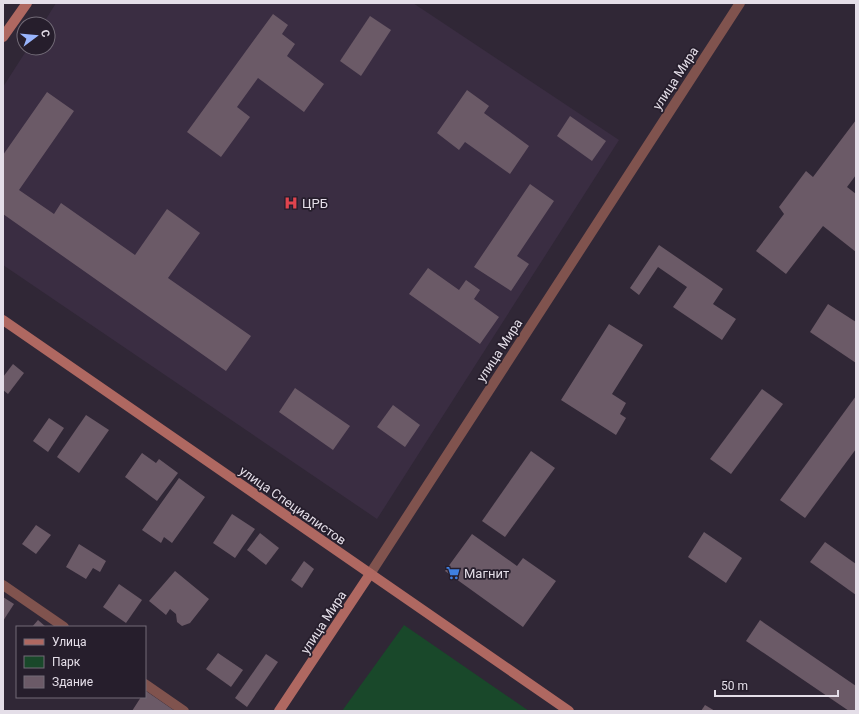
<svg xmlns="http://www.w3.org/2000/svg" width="859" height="714" font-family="Roboto,sans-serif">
<rect width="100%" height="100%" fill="#302736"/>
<path fill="#3a2d42" d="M 56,3 L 413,3 L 619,140 L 377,519 L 3,265 L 3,87 L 28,48 L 48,48 L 48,24 L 43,24 Z"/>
<path fill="#19482a" d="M 404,625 L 529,711 L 342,711 Z"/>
<g fill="#6b5a67">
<path d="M 273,14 L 288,25 L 282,34 L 295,44 L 287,56 L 324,84 L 304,112 L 258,78 L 237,107 L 250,117 L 221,157 L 187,132 Z"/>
<path d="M 370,16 L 391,30 L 361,76 L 340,61 Z"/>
<path d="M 467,90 L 489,106 L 484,113 L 529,146 L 510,174 L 465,142 L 459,150 L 437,133 Z"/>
<path d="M 47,92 L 74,111 L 19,190 L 54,214 L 61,203 L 135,255 L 167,209 L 200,233 L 168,278 L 251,336 L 226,371 L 3,214 L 3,155 Z"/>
<path d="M 570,116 L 606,141 L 592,161 L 557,136 Z"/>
<path d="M 856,120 L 856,175 L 847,187 L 856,194 L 856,252 L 823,226 L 786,274 L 756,251 L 784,214 L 779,207 L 806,171 L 813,177 Z"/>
<path d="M 530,184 L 554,201 L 517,256 L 529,264 L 511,291 L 474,267 Z"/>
<path d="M 659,245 L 723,289 L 713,304 L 736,319 L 722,340 L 673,307 L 687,287 L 658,267 L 639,295 L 630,288 Z"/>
<path d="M 428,268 L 459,290 L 466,280 L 480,290 L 474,299 L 499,317 L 480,344 L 409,294 Z"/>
<path d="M 828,304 L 856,322 L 856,363 L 810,332 Z"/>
<path d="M 609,324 L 643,345 L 612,394 L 626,403 L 620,414 L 626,418 L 616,435 L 561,400 Z"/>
<path d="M 13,364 L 24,373 L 8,394 L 3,390 L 3,377 Z"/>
<path d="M 295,388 L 350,426 L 333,450 L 279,412 Z"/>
<path d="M 762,389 L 783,404 L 731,474 L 710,459 Z"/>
<path d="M 856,396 L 856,449 L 805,518 L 780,500 Z"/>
<path d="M 393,405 L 420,425 L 405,447 L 377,427 Z"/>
<path d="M 86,415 L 109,430 L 79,473 L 57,457 Z"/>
<path d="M 49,418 L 64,428 L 48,452 L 33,441 Z"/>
<path d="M 531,451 L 555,468 L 505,537 L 482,521 Z"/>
<path d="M 142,453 L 156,463 L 159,459 L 178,473 L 157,501 L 125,477 Z"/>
<path d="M 179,478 L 205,497 L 172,543 L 164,537 L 161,543 L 142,530 Z"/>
<path d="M 232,514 L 255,529 L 235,558 L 213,543 Z"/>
<path d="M 36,525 L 51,535 L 36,554 L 22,544 Z"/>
<path d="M 704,532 L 742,558 L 726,583 L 688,557 Z"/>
<path d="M 260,533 L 279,548 L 266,565 L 247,550 Z"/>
<path d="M 472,534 L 517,566 L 523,558 L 556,581 L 523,627 L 445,571 Z"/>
<path d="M 825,542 L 856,564 L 856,595 L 810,562 Z"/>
<path d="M 79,544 L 106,561 L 100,572 L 93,568 L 86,579 L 66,567 Z"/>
<path d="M 304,561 L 314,569 L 302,588 L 291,580 Z"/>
<path d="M 175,571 L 209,599 L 190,623 L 182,626 L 177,622 L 176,614 L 170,609 L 166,615 L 149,601 Z"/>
<path d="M 119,584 L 142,600 L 126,623 L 103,607 Z"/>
<path d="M 3,597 L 14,604 L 3,621 Z"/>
<path d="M 38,620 L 46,627 L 32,627 Z"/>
<path d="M 760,620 L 856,686 L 856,711 L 849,711 L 746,641 Z"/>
<path d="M 218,653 L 243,670 L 231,687 L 206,669 Z"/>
<path d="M 266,654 L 278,662 L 247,707 L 235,698 Z"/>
<path d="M 146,691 L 175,711 L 132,711 L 141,697 L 145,697 Z"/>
<path d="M 705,705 L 715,711 L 701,711 Z"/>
</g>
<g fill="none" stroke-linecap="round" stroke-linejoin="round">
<g stroke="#80534e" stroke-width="10">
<path d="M 370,574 L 740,3"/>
<path d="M 3,585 L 64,627"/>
<path d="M 145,684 L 184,711"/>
</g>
<g stroke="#af6861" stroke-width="10">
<path d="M 3,37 L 27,3"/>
<path d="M 3,320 L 569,711"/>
<path d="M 279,711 L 370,574"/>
</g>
</g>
<defs>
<g id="hospital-bare" transform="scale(1.08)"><path d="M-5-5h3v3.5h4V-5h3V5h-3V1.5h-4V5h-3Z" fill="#e0444e" stroke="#261e2c" stroke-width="2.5" paint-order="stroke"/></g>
<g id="supermarket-bare" transform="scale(1.08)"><path d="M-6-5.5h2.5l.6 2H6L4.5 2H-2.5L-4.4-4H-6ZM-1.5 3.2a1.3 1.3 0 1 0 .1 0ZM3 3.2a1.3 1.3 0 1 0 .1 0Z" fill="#3f7fe0" stroke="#261e2c" stroke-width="2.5" paint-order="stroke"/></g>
</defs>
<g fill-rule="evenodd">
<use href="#hospital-bare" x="291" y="203"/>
<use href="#supermarket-bare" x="453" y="573"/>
</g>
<g text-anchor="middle" stroke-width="3.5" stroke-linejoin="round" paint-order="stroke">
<g font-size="13" fill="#e4dee8" stroke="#261e2c">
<text transform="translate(675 78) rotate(-57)" y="5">улица Мира</text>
<text transform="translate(499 350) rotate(-57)" y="5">улица Мира</text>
<text transform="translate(293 505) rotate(35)" y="5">улица Специалистов</text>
<text transform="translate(323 622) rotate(-57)" y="5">улица Мира</text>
</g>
<g font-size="13" fill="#e4dee8" stroke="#261e2c" text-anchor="start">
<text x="302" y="208">ЦРБ</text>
<text x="464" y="578">Магнит</text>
</g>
</g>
<rect width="859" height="714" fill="none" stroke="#e4dee8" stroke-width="8"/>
<rect x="16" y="626" width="130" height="72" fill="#261e2c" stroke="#726b77"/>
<rect x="24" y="639" width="20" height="6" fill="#af6861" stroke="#726b77"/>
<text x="52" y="646" font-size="12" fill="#e4dee8">Улица</text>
<rect x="24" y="656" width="20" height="12" fill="#19482a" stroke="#726b77"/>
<text x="52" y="666" font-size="12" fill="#e4dee8">Парк</text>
<rect x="24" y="676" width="20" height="12" fill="#6b5a67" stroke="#726b77"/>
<text x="52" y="686" font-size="12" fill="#e4dee8">Здание</text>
<g transform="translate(36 36) rotate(74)"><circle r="19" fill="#261e2c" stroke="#726b77"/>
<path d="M0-3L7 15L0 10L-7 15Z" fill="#99b5fd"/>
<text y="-6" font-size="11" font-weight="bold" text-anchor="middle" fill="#e4dee8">С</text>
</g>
<path d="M715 690v6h123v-6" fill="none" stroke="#e4dee8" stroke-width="2"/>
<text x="721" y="690" font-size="12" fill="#e4dee8" stroke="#261e2c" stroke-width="3" paint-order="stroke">50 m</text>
</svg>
